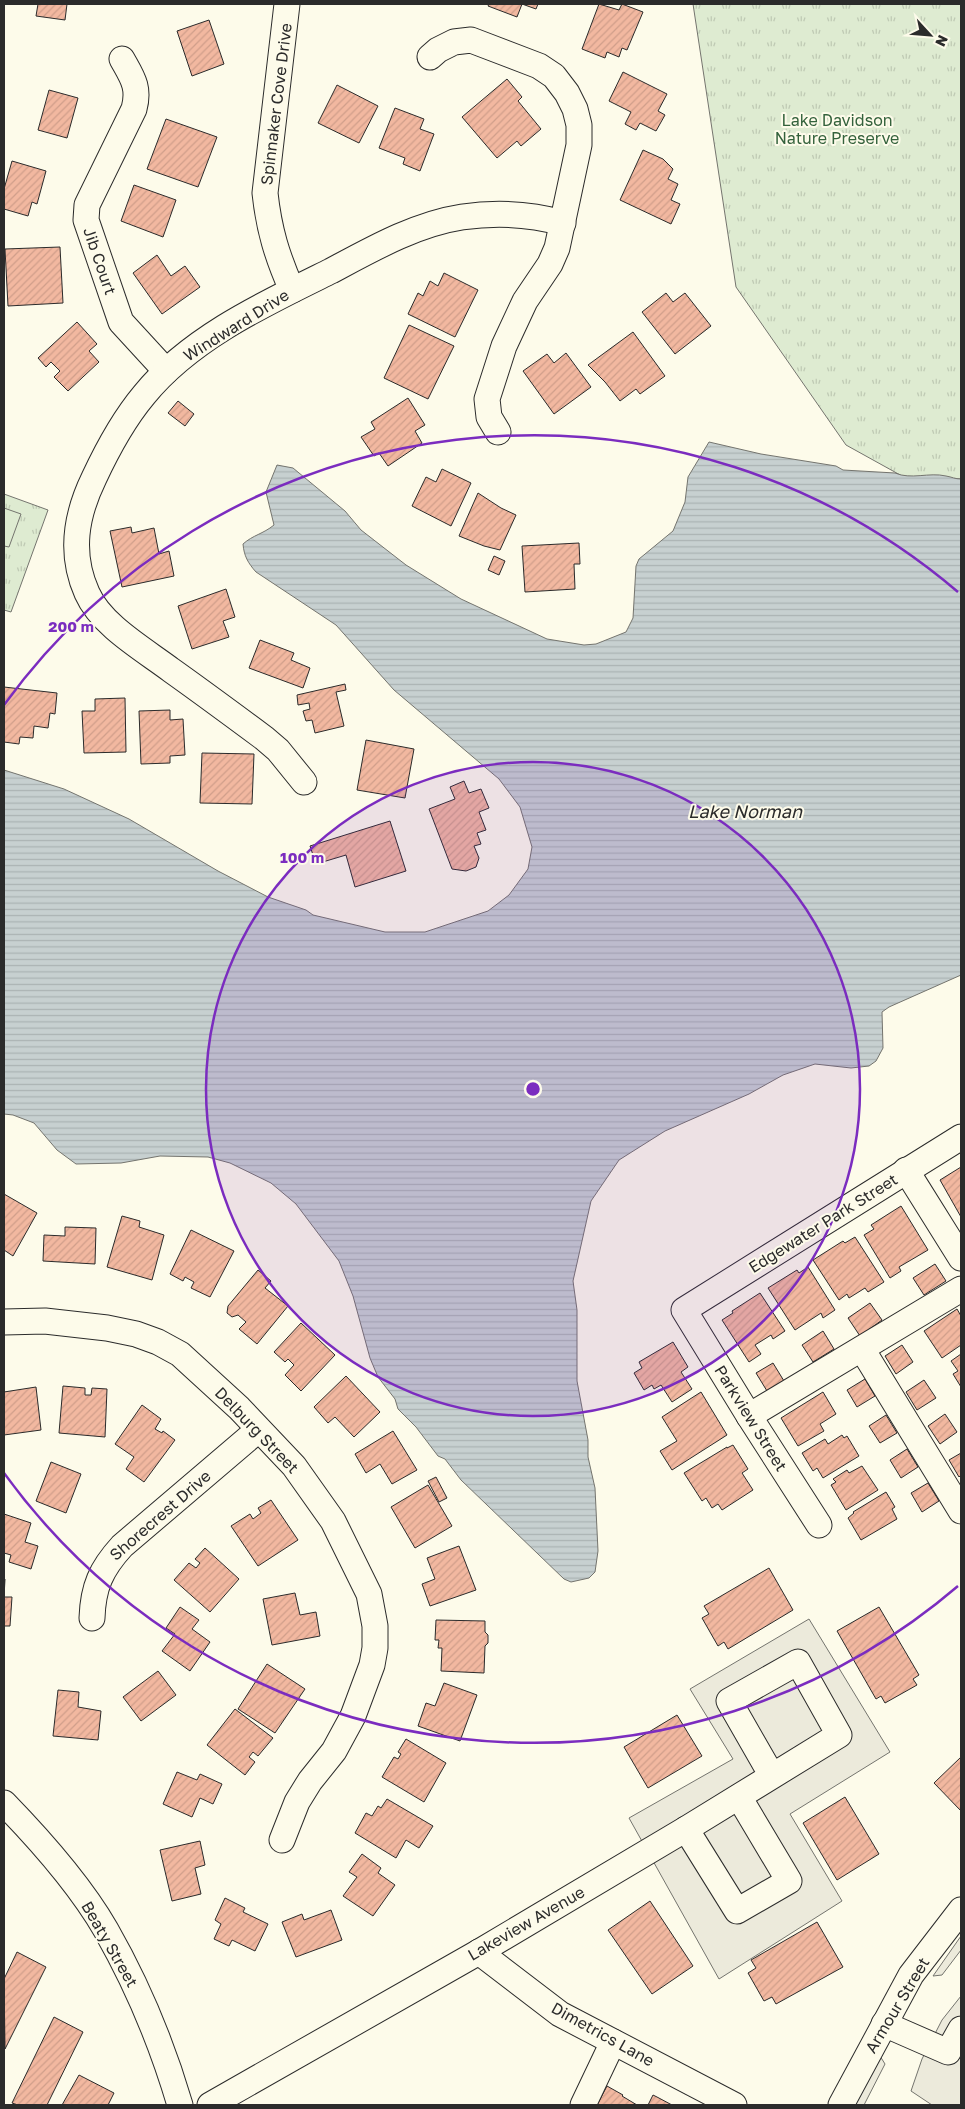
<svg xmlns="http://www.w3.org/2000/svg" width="965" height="2109" font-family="'Golos Text',sans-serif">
<defs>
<pattern id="park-tufts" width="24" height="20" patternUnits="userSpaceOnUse" patternTransform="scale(1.25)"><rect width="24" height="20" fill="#deebd1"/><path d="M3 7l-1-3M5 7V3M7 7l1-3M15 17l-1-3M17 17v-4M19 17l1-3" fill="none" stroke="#bfcab4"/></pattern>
<pattern id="water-rules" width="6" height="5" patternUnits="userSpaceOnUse" patternTransform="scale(1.25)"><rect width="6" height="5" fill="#c7d0d0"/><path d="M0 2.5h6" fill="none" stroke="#abb3b3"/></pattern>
<pattern id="building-hatch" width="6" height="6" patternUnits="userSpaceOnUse" patternTransform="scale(1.25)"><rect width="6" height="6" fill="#f2b8a0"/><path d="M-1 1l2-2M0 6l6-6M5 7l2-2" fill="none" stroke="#d09e8a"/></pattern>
</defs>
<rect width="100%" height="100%" fill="#fdfbea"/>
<g fill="url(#park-tufts)" stroke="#74746e">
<path d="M 693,4 L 961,4 L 961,479 L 902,476 L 846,445 L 736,287 Z"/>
<path d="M 4,494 L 48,510 L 11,612 L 4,610 Z"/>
</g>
<path fill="#deebd1" stroke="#74746e" d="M 4,508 L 21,514 L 9,547 L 4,546 Z"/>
<g fill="#eceadb" stroke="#74746e">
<path d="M 809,1619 L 890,1752 L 790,1814 L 842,1901 L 719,1979 L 629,1818 L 733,1759 L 690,1689 Z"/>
<path d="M 961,1936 L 961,1950 L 942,1975 L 933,1976 Z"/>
<path d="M 961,1996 L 961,2105 L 932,2105 L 911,2091 L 922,2059 L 942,2020 Z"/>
<path d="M 880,2056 L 885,2064 L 864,2105 L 855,2105 Z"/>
</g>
<path fill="url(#water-rules)" stroke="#74746e" d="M 709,442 L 761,454 L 836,466 L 843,470 L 895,473 C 911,480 929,472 946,476 C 952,477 955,479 961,479 L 961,975 L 889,1007 L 882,1012 L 883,1048 L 876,1061 L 869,1066 L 851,1068 L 815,1064 L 783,1075 L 749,1094 L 665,1131 L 619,1160 L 591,1201 L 573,1281 L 577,1310 L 577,1381 L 588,1440 L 588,1457 L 595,1488 L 598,1551 L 595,1572 L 589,1578 L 571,1582 L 564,1579 L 461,1480 L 445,1459 L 438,1456 L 416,1427 L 398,1409 L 395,1399 L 378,1377 L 370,1358 L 353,1296 L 339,1261 L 296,1204 L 271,1183 L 230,1163 L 208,1157 L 160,1156 L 121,1163 L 76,1164 L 57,1150 L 34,1123 L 13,1115 L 4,1114 L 4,770 L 64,789 L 129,819 L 218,871 L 268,897 L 306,910 L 313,915 L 385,932 L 425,932 L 488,911 L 509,895 L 528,869 L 532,847 L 520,807 L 499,779 L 394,690 L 336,625 L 256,572 C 248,563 244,556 243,544 C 253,535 263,534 274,525 L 266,492 L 277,465 L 293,468 L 345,511 L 361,530 L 406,565 L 461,599 L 547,639 L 584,645 L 596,644 L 626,632 L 633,618 L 636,566 L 639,559 L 673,531 L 685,502 L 688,477 Z"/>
<g fill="url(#building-hatch)" stroke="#2b2b2b">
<path d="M 38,4 L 67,4 L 65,20 L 36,16 Z"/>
<path d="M 489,4 L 538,4 L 536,9 L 522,4 L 517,17 L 488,6 Z"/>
<path d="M 599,4 L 619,10 L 622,4 L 643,12 L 627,50 L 622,48 L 619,57 L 607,52 L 605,58 L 582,49 Z"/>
<path d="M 209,20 L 224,64 L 192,76 L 177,31 Z"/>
<path d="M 623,72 L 667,94 L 658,111 L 665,115 L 656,131 L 640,123 L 636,130 L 625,124 L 631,112 L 609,101 Z"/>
<path d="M 507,79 L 522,97 L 518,101 L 541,129 L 521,146 L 517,141 L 497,158 L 462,117 Z"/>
<path d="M 337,85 L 378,106 L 359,143 L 318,123 Z"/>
<path d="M 49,90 L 78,98 L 67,138 L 38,130 Z"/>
<path d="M 395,108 L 424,119 L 420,129 L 434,134 L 420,171 L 403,164 L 405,158 L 379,148 Z"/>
<path d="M 166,119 L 217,137 L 198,187 L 147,169 Z"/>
<path d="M 643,150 L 663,159 L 673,169 L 668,179 L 678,184 L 671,200 L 680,204 L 671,224 L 620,200 Z"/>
<path d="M 12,161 L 46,171 L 37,204 L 32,202 L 28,216 L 4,209 L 4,189 Z"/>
<path d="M 134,185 L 176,200 L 163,237 L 121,221 Z"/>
<path d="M 60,247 L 63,303 L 8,306 L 5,249 Z"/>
<path d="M 157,255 L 171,276 L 185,266 L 200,287 L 162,314 L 133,273 Z"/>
<path d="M 444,273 L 478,290 L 455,337 L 408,314 L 418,293 L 423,296 L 430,281 L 438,286 Z"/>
<path d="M 666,293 L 673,302 L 685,293 L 711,326 L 675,354 L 642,312 Z"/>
<path d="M 77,322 L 97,344 L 89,351 L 99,362 L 68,391 L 54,377 L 60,371 L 51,362 L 46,367 L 38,358 Z"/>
<path d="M 409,325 L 454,346 L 428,399 L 384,378 Z"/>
<path d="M 633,332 L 665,376 L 640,394 L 636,389 L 620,401 L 605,382 L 588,365 Z"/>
<path d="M 566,353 L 591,387 L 554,414 L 523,371 L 547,354 L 554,363 Z"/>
<path d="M 408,398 L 425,425 L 415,431 L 422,443 L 388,466 L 379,453 L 374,456 L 361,437 L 375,429 L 371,422 Z"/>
<path d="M 178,401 L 194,414 L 185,426 L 168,413 Z"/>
<path d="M 442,469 L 471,483 L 451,526 L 412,506 L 426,477 L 436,482 Z"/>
<path d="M 478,493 L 501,508 L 516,515 L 500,550 L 484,546 L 459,536 Z"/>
<path d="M 131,527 L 132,533 L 154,528 L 159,554 L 169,551 L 174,576 L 122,587 L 110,531 Z"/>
<path d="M 579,543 L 580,564 L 574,564 L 575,589 L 525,592 L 522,546 Z"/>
<path d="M 494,556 L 505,561 L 499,575 L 488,570 Z"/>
<path d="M 226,589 L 235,617 L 223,621 L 229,637 L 192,649 L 178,606 Z"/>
<path d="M 260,640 L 294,653 L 291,660 L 310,668 L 303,688 L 249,668 Z"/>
<path d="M 345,684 L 346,690 L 336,692 L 344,726 L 315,733 L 312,720 L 306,721 L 303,711 L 310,709 L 309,703 L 298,705 L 297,695 Z"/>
<path d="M 4,687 L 57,693 L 55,714 L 50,713 L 48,728 L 34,726 L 33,738 L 20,737 L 19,744 L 4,742 Z"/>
<path d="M 125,698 L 126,752 L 84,753 L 82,711 L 95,711 L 95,699 Z"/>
<path d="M 170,710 L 170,720 L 183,719 L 185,755 L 170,756 L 170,763 L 141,764 L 139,711 Z"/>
<path d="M 366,740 L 414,749 L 405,798 L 357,790 Z"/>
<path d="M 202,753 L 254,754 L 252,804 L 200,803 Z"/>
<path d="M 464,781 L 469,793 L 481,789 L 489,808 L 479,812 L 486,830 L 477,833 L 481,844 L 474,846 L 479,858 L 476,867 L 466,871 L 452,869 L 429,809 L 455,799 L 450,787 Z"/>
<path d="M 390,821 L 406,871 L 355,887 L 346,855 L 316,864 L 310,846 Z"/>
<path d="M 961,1167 L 961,1217 L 940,1180 Z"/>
<path d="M 4,1194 L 37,1213 L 13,1256 L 4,1250 Z"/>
<path d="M 901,1206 L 928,1250 L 899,1267 L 901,1271 L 890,1278 L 864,1235 L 874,1229 L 871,1225 Z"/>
<path d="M 122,1216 L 140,1221 L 139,1227 L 164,1235 L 152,1280 L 107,1267 Z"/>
<path d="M 65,1227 L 96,1228 L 95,1264 L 43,1261 L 44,1235 L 65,1236 Z"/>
<path d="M 191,1230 L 234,1251 L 210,1297 L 191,1288 L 194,1282 L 185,1277 L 183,1281 L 170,1274 Z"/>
<path d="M 855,1237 L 884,1282 L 868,1292 L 865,1288 L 849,1298 L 847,1294 L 839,1300 L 813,1260 L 843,1241 L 845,1243 Z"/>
<path d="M 935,1264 L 946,1281 L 924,1295 L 913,1278 Z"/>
<path d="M 808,1267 L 835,1310 L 823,1318 L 821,1313 L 795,1330 L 768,1288 L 797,1270 L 799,1273 Z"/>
<path d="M 258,1270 L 271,1281 L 265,1288 L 288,1306 L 257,1344 L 239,1329 L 246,1322 L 238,1315 L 232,1317 L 227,1313 L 228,1306 Z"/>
<path d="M 760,1293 L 785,1331 L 773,1339 L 771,1335 L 755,1345 L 761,1354 L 749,1362 L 722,1320 L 733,1313 L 732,1311 Z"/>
<path d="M 870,1303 L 882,1320 L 860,1336 L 848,1318 Z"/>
<path d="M 957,1309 L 961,1316 L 961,1345 L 942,1358 L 924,1331 Z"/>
<path d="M 301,1323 L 335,1355 L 301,1391 L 285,1375 L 294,1365 L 288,1359 L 285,1362 L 274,1352 Z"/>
<path d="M 823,1331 L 834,1349 L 813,1362 L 802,1345 Z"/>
<path d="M 673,1342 L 688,1367 L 681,1372 L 692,1389 L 672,1402 L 661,1385 L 654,1389 L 652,1385 L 644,1390 L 634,1373 L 642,1368 L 639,1362 Z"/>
<path d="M 902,1345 L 913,1362 L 896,1374 L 885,1356 Z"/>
<path d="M 961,1354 L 961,1387 L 953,1374 L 958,1371 L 951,1361 Z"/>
<path d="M 773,1363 L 784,1381 L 767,1391 L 756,1373 Z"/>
<path d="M 346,1376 L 380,1412 L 354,1437 L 335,1417 L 328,1423 L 314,1407 Z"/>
<path d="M 865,1379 L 875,1396 L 857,1407 L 847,1390 Z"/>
<path d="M 924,1380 L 936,1398 L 917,1410 L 906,1392 Z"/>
<path d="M 63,1386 L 85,1388 L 85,1395 L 91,1395 L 92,1388 L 107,1389 L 105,1437 L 59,1433 Z"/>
<path d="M 36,1387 L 41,1430 L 4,1435 L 4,1392 Z"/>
<path d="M 701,1392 L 727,1435 L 672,1470 L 660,1451 L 677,1441 L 662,1417 Z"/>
<path d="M 823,1392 L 836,1414 L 820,1424 L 824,1431 L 798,1446 L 781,1418 Z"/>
<path d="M 142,1405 L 161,1419 L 155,1429 L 162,1433 L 163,1431 L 175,1440 L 144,1482 L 126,1469 L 134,1457 L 115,1444 Z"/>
<path d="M 945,1414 L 957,1432 L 940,1444 L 928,1426 Z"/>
<path d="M 886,1415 L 897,1433 L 880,1443 L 869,1426 Z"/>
<path d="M 393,1431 L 417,1470 L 392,1484 L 380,1464 L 366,1473 L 355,1454 Z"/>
<path d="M 842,1435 L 844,1438 L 847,1436 L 859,1456 L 823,1478 L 817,1468 L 813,1471 L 802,1453 L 825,1439 L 828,1444 Z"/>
<path d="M 733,1445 L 748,1469 L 742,1473 L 753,1490 L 722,1510 L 718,1504 L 712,1508 L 706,1498 L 702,1501 L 684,1473 L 727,1447 L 727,1448 Z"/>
<path d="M 907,1449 L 918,1467 L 901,1478 L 890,1460 Z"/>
<path d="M 961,1453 L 961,1475 L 959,1477 L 949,1460 Z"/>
<path d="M 51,1462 L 81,1474 L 66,1513 L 36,1501 Z"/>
<path d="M 862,1466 L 878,1490 L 846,1510 L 831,1485 L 836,1482 L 833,1479 L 847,1470 L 849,1473 Z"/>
<path d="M 436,1477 L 447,1498 L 439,1502 L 428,1481 Z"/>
<path d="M 928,1483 L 939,1501 L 922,1512 L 911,1493 Z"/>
<path d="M 428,1485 L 452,1526 L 415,1548 L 391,1507 Z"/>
<path d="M 886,1492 L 895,1507 L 892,1509 L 897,1519 L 861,1540 L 848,1518 L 854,1513 L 853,1512 Z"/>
<path d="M 271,1500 L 298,1540 L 258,1566 L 231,1526 L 250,1514 L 253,1519 L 261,1513 L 258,1508 Z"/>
<path d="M 4,1514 L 31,1523 L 25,1542 L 38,1546 L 31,1569 L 9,1562 L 11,1555 L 4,1553 Z"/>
<path d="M 459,1546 L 476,1590 L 430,1606 L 422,1584 L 435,1579 L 427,1558 Z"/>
<path d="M 205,1548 L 239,1579 L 210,1612 L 174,1580 L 189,1563 L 196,1568 L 200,1563 L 195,1559 Z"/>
<path d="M 769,1568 L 793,1610 L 728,1649 L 724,1642 L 718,1646 L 702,1618 L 709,1614 L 704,1606 Z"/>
<path d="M 4,1579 L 5,1579 L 4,1597 L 12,1597 L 10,1626 L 4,1626 Z"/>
<path d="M 295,1593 L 300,1615 L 316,1612 L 320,1636 L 272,1645 L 263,1599 Z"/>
<path d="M 180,1607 L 199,1620 L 192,1629 L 210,1642 L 190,1671 L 162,1651 L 175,1634 L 166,1628 Z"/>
<path d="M 879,1607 L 919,1675 L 913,1679 L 917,1685 L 885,1703 L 881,1696 L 876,1699 L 837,1631 Z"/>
<path d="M 436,1620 L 485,1621 L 485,1632 L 488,1635 L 488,1643 L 485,1646 L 484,1673 L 441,1671 L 442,1648 L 438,1648 L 439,1640 L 435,1640 Z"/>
<path d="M 267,1664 L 305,1689 L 275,1733 L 238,1709 Z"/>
<path d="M 158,1671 L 176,1695 L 141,1721 L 123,1697 Z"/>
<path d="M 444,1683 L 477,1695 L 460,1741 L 418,1726 L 426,1703 L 435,1706 Z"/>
<path d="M 58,1690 L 79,1692 L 78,1707 L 101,1711 L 98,1740 L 53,1736 Z"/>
<path d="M 235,1709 L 273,1738 L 258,1756 L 253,1752 L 249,1757 L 255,1762 L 245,1775 L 207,1745 Z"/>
<path d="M 677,1715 L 702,1756 L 648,1788 L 624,1747 Z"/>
<path d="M 406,1739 L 446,1763 L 424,1802 L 382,1777 L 394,1757 L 398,1759 L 401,1754 L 398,1752 Z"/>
<path d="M 961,1757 L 961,1811 L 934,1783 Z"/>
<path d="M 177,1772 L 197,1780 L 200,1774 L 222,1784 L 213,1804 L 200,1798 L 192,1817 L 163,1804 Z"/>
<path d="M 845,1797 L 879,1854 L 837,1880 L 803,1823 Z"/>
<path d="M 387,1799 L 433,1826 L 419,1848 L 406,1840 L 396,1858 L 355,1833 L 366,1813 L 372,1816 L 378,1806 L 381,1808 Z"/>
<path d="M 200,1841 L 205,1865 L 195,1868 L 201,1894 L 172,1901 L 160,1850 Z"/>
<path d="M 362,1854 L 381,1868 L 378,1873 L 395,1885 L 373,1916 L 343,1896 L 357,1877 L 349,1872 Z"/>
<path d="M 225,1898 L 245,1908 L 243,1912 L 268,1924 L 255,1951 L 232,1940 L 229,1946 L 214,1939 L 221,1924 L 215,1920 Z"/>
<path d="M 650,1901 L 693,1966 L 652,1994 L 608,1930 Z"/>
<path d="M 331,1910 L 342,1940 L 296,1957 L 282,1922 L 302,1914 L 304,1920 Z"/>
<path d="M 817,1922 L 843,1967 L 776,2004 L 772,1997 L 764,2001 L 748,1973 L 756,1968 L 751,1960 Z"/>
<path d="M 17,1952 L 46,1967 L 5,2049 L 4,1979 Z"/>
<path d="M 54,2017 L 83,2032 L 47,2105 L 18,2105 L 12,2103 Z"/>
<path d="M 79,2075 L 114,2093 L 108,2105 L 62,2105 Z"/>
<path d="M 607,2086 L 623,2095 L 622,2096 L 637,2105 L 597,2105 Z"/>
<path d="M 653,2095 L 657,2097 L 672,2105 L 648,2105 Z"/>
</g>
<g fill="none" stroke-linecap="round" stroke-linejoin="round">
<g stroke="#2b2b2b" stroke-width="27">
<g id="minor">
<path d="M 287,4 L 265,193 C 269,230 277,256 292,290"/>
<path d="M 430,57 L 438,50 L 454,42 L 471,40 L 539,66 L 554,76 L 567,93 L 575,109 L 579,125 L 579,145 L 557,248 L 550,264 L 525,301 L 504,346 L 487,399 L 489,417 L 498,432"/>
<path d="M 122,59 C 132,77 140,87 134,109 L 87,205 L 86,220 L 121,322 L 166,371"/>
<path d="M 304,782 L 278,750 L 264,738 C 233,715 202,692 171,670 C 143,649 101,625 87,593 C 69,553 76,515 94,478 C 108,448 123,420 144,395 C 190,338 266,303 331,271 C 372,249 416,224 462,217 C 496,212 531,214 563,223"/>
<path d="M 906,1170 L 961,1258"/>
<path d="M 4,1322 L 45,1321 L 107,1328 L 136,1334 L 158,1342 L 180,1354 L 239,1408 L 294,1466 L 333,1521 L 369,1594 L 375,1626 L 375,1648 L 372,1665 L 353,1716 L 334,1751 L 310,1781 L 297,1802 L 282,1840"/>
<path d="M 862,1349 L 961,1511"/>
<path d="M 749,1416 L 961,1289"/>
<path d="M 819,1525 L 749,1416 L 684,1310 L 961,1137"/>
<path d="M 92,1618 C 93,1587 101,1569 122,1546 L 258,1430"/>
<path d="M 4,1803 C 40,1840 80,1885 106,1930 C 138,1986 162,2044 180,2105"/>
<path d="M 686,1829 L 737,1911 L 789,1881 L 739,1797"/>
<path d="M 479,1952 L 560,2014 L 734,2105"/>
<path d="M 884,2024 L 948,2052 L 961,2029"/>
<path d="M 210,2105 L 479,1952 L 686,1829 L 839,1735 L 798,1662 L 729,1701 L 772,1776"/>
<path d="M 583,2105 L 613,2042"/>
<path d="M 841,2105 L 911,1975 L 961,1910"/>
</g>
</g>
<use href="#minor" stroke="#fdfbea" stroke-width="25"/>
</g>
<circle cx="533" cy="1089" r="327" fill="#7b2cbf" fill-opacity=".12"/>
<g fill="none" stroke="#7b2cbf" stroke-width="2.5">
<circle cx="533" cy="1089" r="327"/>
<path d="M958 1586A654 654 0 0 1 4 1473M4 705A654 654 0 0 1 958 592"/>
</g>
<g text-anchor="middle" stroke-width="4" stroke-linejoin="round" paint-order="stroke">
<g font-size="16" fill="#2b2b2b" stroke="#fdfbea">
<text transform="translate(276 104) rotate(-83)" y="6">Spinnaker Cove Drive</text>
<text transform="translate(100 261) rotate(71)" y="6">Jib Court</text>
<text transform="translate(236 325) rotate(-32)" y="6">Windward Drive</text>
<text transform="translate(823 1223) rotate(-32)" y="6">Edgewater Park Street</text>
<text transform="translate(751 1418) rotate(58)" y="6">Parkview Street</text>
<text transform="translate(257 1430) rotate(46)" y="6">Delburg Street</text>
<text transform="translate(160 1515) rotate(-41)" y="6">Shorecrest Drive</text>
<text transform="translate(526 1923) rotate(-30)" y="6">Lakeview Avenue</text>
<text transform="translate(110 1944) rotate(60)" y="6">Beaty Street</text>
<text transform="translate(897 2005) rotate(-59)" y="6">Armour Street</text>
<text transform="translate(603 2034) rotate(29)" y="6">Dimetrics Lane</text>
</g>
<g font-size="16" fill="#34623c" stroke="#fdfbea">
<text x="837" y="126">Lake Davidson<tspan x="837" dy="18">Nature Preserve</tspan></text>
</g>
<g font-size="18" font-style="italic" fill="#2b2b2b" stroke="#fdfbea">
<text x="745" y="818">Lake Norman</text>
</g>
</g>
<circle cx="533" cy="1089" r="8" fill="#7b2cbf" stroke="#fdfbea" stroke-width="2.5"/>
<g font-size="15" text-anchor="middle" font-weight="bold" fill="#7b2cbf" stroke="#fdfbea" stroke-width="4" stroke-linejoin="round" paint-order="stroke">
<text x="71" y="632">200 m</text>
<text x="302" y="863">100 m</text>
</g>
<rect width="965" height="2109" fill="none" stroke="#2b2b2b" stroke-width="10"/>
<g transform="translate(930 35) rotate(116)" stroke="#fdfbea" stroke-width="4" paint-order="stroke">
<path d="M0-4L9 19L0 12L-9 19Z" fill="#2b2b2b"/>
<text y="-8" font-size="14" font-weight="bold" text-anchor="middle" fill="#2b2b2b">N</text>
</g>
</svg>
